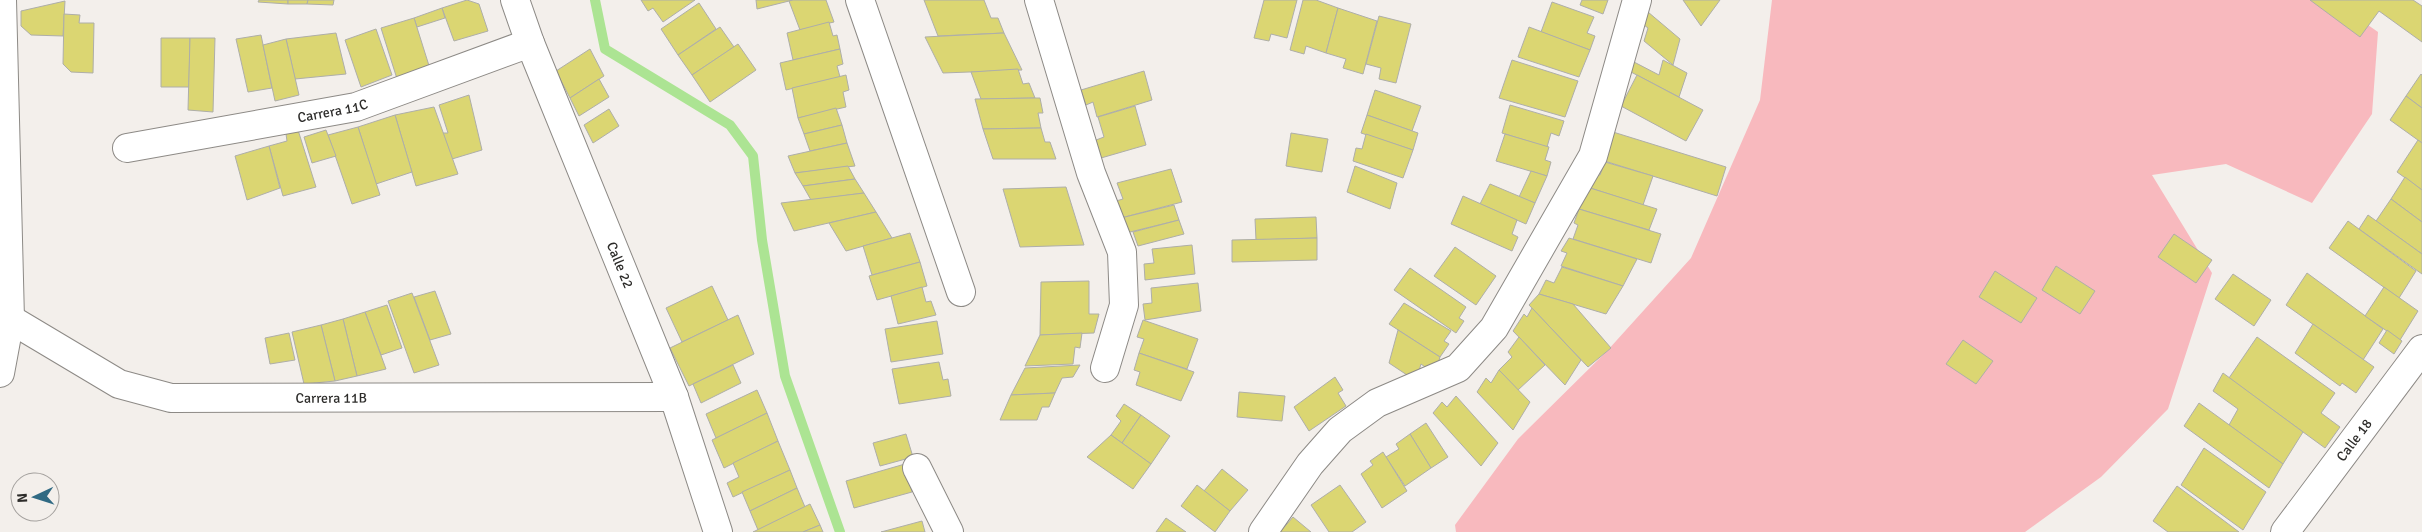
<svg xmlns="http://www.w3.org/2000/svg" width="2422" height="532" font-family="Signika,sans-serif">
<rect width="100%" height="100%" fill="#f3efeb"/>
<path fill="#f8b9be" d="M 1772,0 L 2332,0 L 2378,32 L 2372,114 L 2312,203 L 2226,164 L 2152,175 L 2212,273 L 2168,409 L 2101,477 L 2025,532 L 1456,532 L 1455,525 L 1518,439 L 1607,351 L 1691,258 L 1760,100 Z"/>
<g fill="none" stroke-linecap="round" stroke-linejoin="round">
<path stroke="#ace493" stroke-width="10" d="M 595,0 L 605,49 L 730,125 L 753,156 L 762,240 L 785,376 L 840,532"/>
</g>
<g fill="#dbd672" stroke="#aeaea9">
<path d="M 259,0 L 288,0 L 288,4 L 258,2 Z"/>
<path d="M 288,0 L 308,0 L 307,4 L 288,4 Z"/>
<path d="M 308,0 L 334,0 L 333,5 L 307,4 Z"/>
<path d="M 467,0 L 479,4 L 488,31 L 454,41 L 442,8 Z"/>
<path d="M 641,0 L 695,0 L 663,22 L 653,8 L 648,11 Z"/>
<path d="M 756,0 L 793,0 L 757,9 Z"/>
<path d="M 793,0 L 826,0 L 834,22 L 800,30 L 789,1 Z"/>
<path d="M 924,0 L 984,0 L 991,18 L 998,18 L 1004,33 L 938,36 Z"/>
<path d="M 1264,0 L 1297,0 L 1287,38 L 1271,34 L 1269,41 L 1254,38 Z"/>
<path d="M 1303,0 L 1316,0 L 1338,8 L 1326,53 L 1306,46 L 1304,54 L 1290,50 Z"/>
<path d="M 1582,0 L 1608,0 L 1603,14 L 1580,5 Z"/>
<path d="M 1683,0 L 1720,0 L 1701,26 Z"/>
<path d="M 2310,0 L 2413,0 L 2422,6 L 2422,42 L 2379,11 L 2360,37 Z"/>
<path d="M 65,1 L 63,36 L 31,35 L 21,26 L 21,11 Z"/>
<path d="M 1552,2 L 1594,17 L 1587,33 L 1595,36 L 1590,50 L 1541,32 Z"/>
<path d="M 699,3 L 716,29 L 678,55 L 661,29 Z"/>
<path d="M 442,8 L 445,18 L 417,27 L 414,18 Z"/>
<path d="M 1338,8 L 1377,21 L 1363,74 L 1343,68 L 1346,59 L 1326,53 Z"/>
<path d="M 1648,12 L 1680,39 L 1673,65 L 1644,41 L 1648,28 L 1644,25 Z"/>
<path d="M 64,14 L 80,15 L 79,23 L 94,23 L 93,73 L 71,72 L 63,64 Z"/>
<path d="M 1379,16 L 1411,24 L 1396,83 L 1379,79 L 1381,68 L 1366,64 Z"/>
<path d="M 414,18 L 431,72 L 398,82 L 381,28 Z"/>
<path d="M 829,22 L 833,36 L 837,35 L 840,49 L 793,60 L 787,33 Z"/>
<path d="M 720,27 L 734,47 L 692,75 L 678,55 Z"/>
<path d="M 1529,27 L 1590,50 L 1579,77 L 1518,57 Z"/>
<path d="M 376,29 L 392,75 L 361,87 L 345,40 Z"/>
<path d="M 336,33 L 346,74 L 295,79 L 286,39 Z"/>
<path d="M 1004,33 L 1022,70 L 943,73 L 925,37 Z"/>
<path d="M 261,35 L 272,88 L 248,92 L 236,39 Z"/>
<path d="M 161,38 L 190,38 L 189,87 L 161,87 Z"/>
<path d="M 190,38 L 215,38 L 213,112 L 188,110 Z"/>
<path d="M 286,39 L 299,95 L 275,101 L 263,45 Z"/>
<path d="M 738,44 L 756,70 L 710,102 L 692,75 Z"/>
<path d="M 590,49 L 604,76 L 570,98 L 556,71 Z"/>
<path d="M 840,49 L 843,64 L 837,66 L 840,77 L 786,90 L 780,63 Z"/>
<path d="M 1512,60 L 1578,81 L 1565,117 L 1499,98 Z"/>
<path d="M 1663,60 L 1687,73 L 1679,97 L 1631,72 L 1634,62 L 1659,75 Z"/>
<path d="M 1018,69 L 1023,84 L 1029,83 L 1035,98 L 981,99 L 971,72 Z"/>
<path d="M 1144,71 L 1152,100 L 1097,117 L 1093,102 L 1086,105 L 1081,90 Z"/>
<path d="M 2421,74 L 2422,75 L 2422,108 L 2406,96 Z"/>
<path d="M 846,75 L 849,90 L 843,92 L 846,107 L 798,118 L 792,88 Z"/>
<path d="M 1637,75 L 1703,110 L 1686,141 L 1621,106 Z"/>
<path d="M 599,79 L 609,97 L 579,116 L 570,98 Z"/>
<path d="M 1375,90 L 1421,106 L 1412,131 L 1367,115 Z"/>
<path d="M 469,95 L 482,150 L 452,159 L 443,133 L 448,133 L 439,105 Z"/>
<path d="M 2406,96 L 2422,108 L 2422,143 L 2390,120 Z"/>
<path d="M 1035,98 L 1040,98 L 1043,113 L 1038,113 L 1041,128 L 983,129 L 975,99 Z"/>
<path d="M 1510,105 L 1564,121 L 1559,136 L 1551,133 L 1547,147 L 1502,133 Z"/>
<path d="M 1135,106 L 1146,145 L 1101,158 L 1096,140 L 1104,137 L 1098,117 Z"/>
<path d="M 434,107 L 458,174 L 416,186 L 395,115 Z"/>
<path d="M 836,108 L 842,125 L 804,134 L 798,118 Z"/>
<path d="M 609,109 L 619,126 L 593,143 L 584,125 Z"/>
<path d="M 395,115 L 412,172 L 376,184 L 358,127 Z"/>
<path d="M 1367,115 L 1418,133 L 1413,150 L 1361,133 Z"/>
<path d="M 842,125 L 847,143 L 810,151 L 804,134 Z"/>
<path d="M 358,127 L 380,195 L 352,204 L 328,135 Z"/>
<path d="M 1041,128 L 1045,142 L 1050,142 L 1056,159 L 993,159 L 983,129 Z"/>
<path d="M 298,130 L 316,187 L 283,196 L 269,146 L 287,141 L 286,134 Z"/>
<path d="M 326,130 L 336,156 L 312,163 L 304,137 Z"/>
<path d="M 1613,132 L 1726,167 L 1717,196 L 1598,159 Z"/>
<path d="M 1291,133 L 1328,139 L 1322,172 L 1286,166 Z"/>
<path d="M 1366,134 L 1413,150 L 1403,178 L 1353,161 L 1356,148 L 1362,149 Z"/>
<path d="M 1505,134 L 1549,147 L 1545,160 L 1551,162 L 1547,176 L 1496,161 Z"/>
<path d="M 2418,140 L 2422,143 L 2422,190 L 2397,172 Z"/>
<path d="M 847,143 L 855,166 L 795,173 L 788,156 Z"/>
<path d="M 269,146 L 280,188 L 247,200 L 235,156 Z"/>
<path d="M 1605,162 L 1653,176 L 1643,205 L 1587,187 L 1592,174 L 1600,175 Z"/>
<path d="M 848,166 L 855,179 L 803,186 L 795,173 Z"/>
<path d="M 1355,166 L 1397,183 L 1390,209 L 1347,192 Z"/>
<path d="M 1171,169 L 1182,202 L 1121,218 L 1116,201 L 1123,199 L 1117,183 Z"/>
<path d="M 1531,171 L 1547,176 L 1535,203 L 1519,197 Z"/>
<path d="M 2405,177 L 2422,190 L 2422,222 L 2391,199 Z"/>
<path d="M 855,179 L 864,193 L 811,200 L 803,186 Z"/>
<path d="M 1490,184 L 1535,203 L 1526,224 L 1480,204 Z"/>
<path d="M 1066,187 L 1084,245 L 1020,247 L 1003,189 Z"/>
<path d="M 1587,187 L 1657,209 L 1649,230 L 1579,209 Z"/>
<path d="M 864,193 L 876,212 L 794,231 L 781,203 Z"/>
<path d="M 1463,196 L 1517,220 L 1512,234 L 1518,237 L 1512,251 L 1451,224 Z"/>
<path d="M 2391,199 L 2422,222 L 2422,254 L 2376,221 Z"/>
<path d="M 1174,205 L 1179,220 L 1126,233 L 1121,218 Z"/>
<path d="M 1579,209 L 1661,234 L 1651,263 L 1573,239 L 1578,225 L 1574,223 Z"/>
<path d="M 876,212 L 892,238 L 846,251 L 829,223 Z"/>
<path d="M 2368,215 L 2422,254 L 2422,274 L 2359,229 Z"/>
<path d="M 1316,217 L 1317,238 L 1256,240 L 1255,219 Z"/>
<path d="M 1179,220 L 1184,234 L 1138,246 L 1133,232 Z"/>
<path d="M 2348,221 L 2416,271 L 2399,298 L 2329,248 Z"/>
<path d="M 910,233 L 920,262 L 872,275 L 863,246 Z"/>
<path d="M 2174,234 L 2212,260 L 2196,283 L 2158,257 Z"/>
<path d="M 1317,238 L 1317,260 L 1232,262 L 1232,240 Z"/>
<path d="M 1569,238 L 1637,259 L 1623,286 L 1561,266 L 1567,253 L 1561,251 Z"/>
<path d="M 1192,245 L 1195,274 L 1145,280 L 1144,264 L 1154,263 L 1152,249 Z"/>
<path d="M 1455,247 L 1496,276 L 1476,305 L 1434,276 Z"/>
<path d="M 920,262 L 927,286 L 877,300 L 869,276 Z"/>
<path d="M 2056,266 L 2095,291 L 2080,314 L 2042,290 Z"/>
<path d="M 1562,267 L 1623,286 L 1606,314 L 1539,294 L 1546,280 L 1554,283 Z"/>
<path d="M 1410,268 L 1466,307 L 1459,318 L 1464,321 L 1456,333 L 1394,290 Z"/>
<path d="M 1995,271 L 2037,298 L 2021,323 L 1979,297 Z"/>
<path d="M 2307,273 L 2383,329 L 2363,360 L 2286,305 Z"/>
<path d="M 2233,274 L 2271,300 L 2254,326 L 2215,299 Z"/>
<path d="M 1089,281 L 1089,314 L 1099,314 L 1094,333 L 1040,335 L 1041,282 Z"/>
<path d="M 1198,283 L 1201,311 L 1145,320 L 1143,304 L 1152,303 L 1151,288 Z"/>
<path d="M 712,286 L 728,320 L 682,342 L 666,308 Z"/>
<path d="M 922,287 L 926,302 L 931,301 L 936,315 L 898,324 L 891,296 Z"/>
<path d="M 2384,287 L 2418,311 L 2400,340 L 2365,316 Z"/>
<path d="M 435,291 L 451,334 L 430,340 L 414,297 Z"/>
<path d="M 412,293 L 439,365 L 414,373 L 388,301 Z"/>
<path d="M 1539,294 L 1573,304 L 1611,348 L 1588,367 L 1529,305 Z"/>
<path d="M 1404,303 L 1451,331 L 1444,341 L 1449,344 L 1440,357 L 1389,324 Z"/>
<path d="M 387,305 L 402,348 L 381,355 L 365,312 Z"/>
<path d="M 1532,308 L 1581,360 L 1565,385 L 1513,331 L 1524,314 L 1527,317 Z"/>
<path d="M 365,312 L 386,369 L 357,376 L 343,319 Z"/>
<path d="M 738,315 L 754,354 L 689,386 L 670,348 Z"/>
<path d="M 343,319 L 357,376 L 335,381 L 321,325 Z"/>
<path d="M 1143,320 L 1198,339 L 1187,369 L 1139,353 L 1144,339 L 1137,337 Z"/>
<path d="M 937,321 L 943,354 L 891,362 L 885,329 Z"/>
<path d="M 2313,324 L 2374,367 L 2356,393 L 2342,383 L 2340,386 L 2295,353 Z"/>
<path d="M 321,325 L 335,381 L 304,384 L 292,332 Z"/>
<path d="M 1398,330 L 1440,357 L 1435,374 L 1421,364 L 1416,381 L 1389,363 Z"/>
<path d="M 2387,330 L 2402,341 L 2394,354 L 2379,343 Z"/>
<path d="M 289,333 L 295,360 L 270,364 L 265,338 Z"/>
<path d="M 1082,333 L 1080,348 L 1075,347 L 1073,364 L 1025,366 L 1040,335 Z"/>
<path d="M 1519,337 L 1545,365 L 1518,390 L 1499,370 L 1512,357 L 1508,352 Z"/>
<path d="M 2257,337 L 2335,393 L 2321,413 L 2340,427 L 2325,448 L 2229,378 Z"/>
<path d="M 1963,340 L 1993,361 L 1976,384 L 1946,364 Z"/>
<path d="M 1139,353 L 1194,372 L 1181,401 L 1136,385 L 1140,372 L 1134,370 Z"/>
<path d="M 939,362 L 943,380 L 948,379 L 951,396 L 899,404 L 892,369 Z"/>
<path d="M 733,365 L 741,383 L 701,403 L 693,384 Z"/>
<path d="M 1080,365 L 1073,377 L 1062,378 L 1055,393 L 1011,395 L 1025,368 Z"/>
<path d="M 1499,370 L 1530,402 L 1513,430 L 1477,392 L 1486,378 L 1491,383 Z"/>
<path d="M 2223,373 L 2303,432 L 2283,464 L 2229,425 L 2238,409 L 2213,391 Z"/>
<path d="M 1335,377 L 1343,390 L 1338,393 L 1346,406 L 1309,431 L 1294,407 Z"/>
<path d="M 757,390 L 767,413 L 716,438 L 706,414 Z"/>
<path d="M 1239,392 L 1285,396 L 1282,421 L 1237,417 Z"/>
<path d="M 1055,393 L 1049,407 L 1042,407 L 1037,420 L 1000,420 L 1011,395 Z"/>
<path d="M 1456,396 L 1498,443 L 1481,466 L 1433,413 L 1442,402 L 1447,407 Z"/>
<path d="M 2199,403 L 2283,464 L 2269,488 L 2184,426 Z"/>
<path d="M 1124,404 L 1141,415 L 1122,443 L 1111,435 L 1121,421 L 1116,416 Z"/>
<path d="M 767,413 L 778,441 L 724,468 L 712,440 Z"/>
<path d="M 1141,415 L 1170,436 L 1151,464 L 1122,443 Z"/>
<path d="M 1426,423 L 1448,457 L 1431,468 L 1410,434 Z"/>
<path d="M 906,434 L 913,457 L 880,466 L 873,443 Z"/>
<path d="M 1410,434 L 1431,468 L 1405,486 L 1386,457 L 1399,449 L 1396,444 Z"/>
<path d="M 1111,435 L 1151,464 L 1133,489 L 1087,457 Z"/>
<path d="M 778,441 L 790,470 L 733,497 L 727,483 L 739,477 L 733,463 Z"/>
<path d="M 2204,448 L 2266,492 L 2243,530 L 2181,485 Z"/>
<path d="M 1383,452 L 1407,491 L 1382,508 L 1361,474 L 1373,465 L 1370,461 Z"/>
<path d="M 905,464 L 912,492 L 854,508 L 846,481 Z"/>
<path d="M 1222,469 L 1248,490 L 1230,511 L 1204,491 Z"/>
<path d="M 790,470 L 797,488 L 750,511 L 742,492 Z"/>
<path d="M 1197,485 L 1230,511 L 1215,532 L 1181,506 Z"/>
<path d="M 1340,485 L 1366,522 L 1352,532 L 1329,532 L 1311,505 Z"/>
<path d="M 2177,486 L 2219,517 L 2239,532 L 2168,532 L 2153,521 Z"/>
<path d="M 797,488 L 805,507 L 758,530 L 750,511 Z"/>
<path d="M 810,504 L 820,525 L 803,532 L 753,532 Z"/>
<path d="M 1293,517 L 1311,532 L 1280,532 Z"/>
<path d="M 1166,518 L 1186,532 L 1156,532 Z"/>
<path d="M 922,521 L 925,532 L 881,532 Z"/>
<path d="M 820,525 L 823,532 L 803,532 Z"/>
</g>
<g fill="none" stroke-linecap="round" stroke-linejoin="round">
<g stroke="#8d8a86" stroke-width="30">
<g id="street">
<path id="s1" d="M 515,0 L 530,43 L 674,397 L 718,532"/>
<path d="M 860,0 L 961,292"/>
<path d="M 1039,0 L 1091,173 L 1122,252 L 1124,305 L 1105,368"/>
<path id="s2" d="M 127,148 L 356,107 L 530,43"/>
<path id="s3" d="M 10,319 L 119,384 L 171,398 L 674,397"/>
<path d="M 0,373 L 10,319 L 2,0"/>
<path d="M 917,468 L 949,532"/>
<path d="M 1263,532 L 1310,464 L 1340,430 L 1377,403 L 1458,368 L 1494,328 L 1593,156 L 1637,0"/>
</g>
</g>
<g stroke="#8d8a86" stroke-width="30">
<g id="secondary">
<path id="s4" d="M 2285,532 L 2422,349"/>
</g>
</g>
<use href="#street" stroke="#fff" stroke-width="28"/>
<use href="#secondary" stroke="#fff" stroke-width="28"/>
</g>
<g text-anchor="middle" stroke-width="4" stroke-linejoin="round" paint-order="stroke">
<g font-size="14" fill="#2d2c2a" stroke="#f3efeb">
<text dy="5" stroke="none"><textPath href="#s2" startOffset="209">Carrera 11C</textPath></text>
<text dy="5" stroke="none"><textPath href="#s1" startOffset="285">Calle 22</textPath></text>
<text dy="5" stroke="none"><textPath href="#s3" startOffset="341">Carrera 11B</textPath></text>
<text dy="5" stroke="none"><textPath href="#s4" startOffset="115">Calle 18</textPath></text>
</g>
</g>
<g transform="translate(35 497) rotate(266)"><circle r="24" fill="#f3efeb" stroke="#a4a19e"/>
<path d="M0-4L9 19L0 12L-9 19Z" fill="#306a83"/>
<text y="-8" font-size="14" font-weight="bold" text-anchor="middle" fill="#2d2c2a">N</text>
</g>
</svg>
